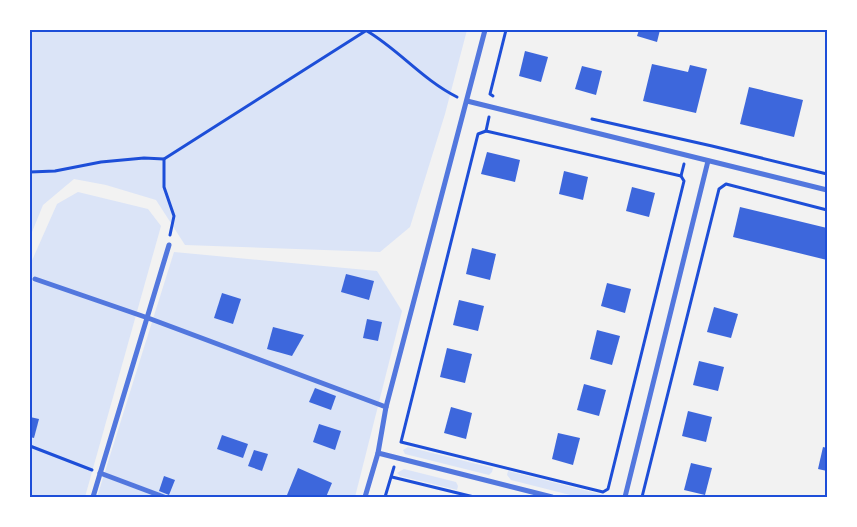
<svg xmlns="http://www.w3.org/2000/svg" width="857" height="527" font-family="Mulish,sans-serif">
<rect width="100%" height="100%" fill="#f2f2f2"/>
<g fill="#dbe4f7">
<path d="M 30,30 L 467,30 L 445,114 L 410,227 L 380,252 L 185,245 L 156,200 L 106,185 L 74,179 L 43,205 L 30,237 Z"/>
<path d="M 78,192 L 148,209 L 161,226 L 85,497 L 30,497 L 30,265 L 57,204 Z"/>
<path d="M 174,252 L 377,271 L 402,311 L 355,497 L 97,497 Z"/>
<path d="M 408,447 L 493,468 L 492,472 L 489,475 L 405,454 L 403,450 Z"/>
<path d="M 404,469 L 456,482 L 458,486 L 457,490 L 400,476 L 397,473 Z"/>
<path d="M 508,471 L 612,497 L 578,497 L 511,480 L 507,475 Z"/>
</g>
<g fill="#3d67dc">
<path d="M 639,30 L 660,30 L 657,42 L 637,36 Z"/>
<path d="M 525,51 L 548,57 L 541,82 L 519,76 Z"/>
<path d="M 652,64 L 688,72 L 690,65 L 707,69 L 696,113 L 643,101 Z"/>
<path d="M 582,66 L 602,71 L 596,95 L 575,89 Z"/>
<path d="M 749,87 L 803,100 L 794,137 L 740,124 Z"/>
<path d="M 487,152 L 520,160 L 515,182 L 481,174 Z"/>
<path d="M 564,171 L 588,177 L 583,200 L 559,194 Z"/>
<path d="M 632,187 L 655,193 L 649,217 L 626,211 Z"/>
<path d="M 740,207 L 827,228 L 827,260 L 733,237 Z"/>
<path d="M 472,248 L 496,254 L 490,280 L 466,274 Z"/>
<path d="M 346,274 L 374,281 L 369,300 L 341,292 Z"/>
<path d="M 607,283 L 631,289 L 625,313 L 601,306 Z"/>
<path d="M 222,293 L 241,299 L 233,324 L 214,318 Z"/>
<path d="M 459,300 L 484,306 L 478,331 L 453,325 Z"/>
<path d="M 714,307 L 738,314 L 731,338 L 707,332 Z"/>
<path d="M 367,319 L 382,322 L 378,341 L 363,338 Z"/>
<path d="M 273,327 L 304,335 L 292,356 L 267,349 Z"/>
<path d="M 597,330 L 620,336 L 612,365 L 590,359 Z"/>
<path d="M 447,348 L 472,354 L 465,383 L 440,377 Z"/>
<path d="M 699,361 L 724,367 L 718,391 L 693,385 Z"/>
<path d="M 584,384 L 606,390 L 599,416 L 577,410 Z"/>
<path d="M 315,388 L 336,396 L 331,410 L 309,402 Z"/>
<path d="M 451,407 L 472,413 L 466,439 L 444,433 Z"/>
<path d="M 688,411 L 712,417 L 706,442 L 682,436 Z"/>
<path d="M 30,417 L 39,419 L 34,438 L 30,437 Z"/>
<path d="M 319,424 L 341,431 L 335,450 L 313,442 Z"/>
<path d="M 558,433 L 580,438 L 573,465 L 552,459 Z"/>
<path d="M 222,435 L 248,444 L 243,458 L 217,449 Z"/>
<path d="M 823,447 L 827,448 L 827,471 L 818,469 Z"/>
<path d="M 254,450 L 268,454 L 262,471 L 248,466 Z"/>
<path d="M 691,463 L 712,468 L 705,495 L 684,490 Z"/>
<path d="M 298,468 L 332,483 L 326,497 L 292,497 L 287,495 Z"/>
<path d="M 164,476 L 175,480 L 169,495 L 159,491 Z"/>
</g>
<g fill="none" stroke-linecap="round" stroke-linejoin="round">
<g stroke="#1d4ed8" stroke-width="3">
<path d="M 367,31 C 399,50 423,80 457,97"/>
<path d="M 493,96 L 490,94 L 506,30"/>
<path d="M 592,119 L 712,146 L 827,174"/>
<path d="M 486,131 L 681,176 L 684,181 L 608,489 L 603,492 L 401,442 L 478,134 Z"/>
<path d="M 486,131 L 489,117"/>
<path d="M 164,159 L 164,187 L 174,216 L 170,235"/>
<path d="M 30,172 L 55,171 L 101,162 L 144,158 L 164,159 L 367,30"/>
<path d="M 681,176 L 684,164"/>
<path d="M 30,446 L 92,470"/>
<path d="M 392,477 L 474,497"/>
<path d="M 385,497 L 394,467"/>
<path d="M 642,497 L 719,189 L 726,184 L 827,210"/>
</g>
<g stroke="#5277de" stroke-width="5">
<path d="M 467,101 L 827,190"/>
<path d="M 35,279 L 148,318 L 386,407"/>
<path d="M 378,453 L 552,497"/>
<path d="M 100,473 L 164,497"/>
<path d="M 93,497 L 169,245"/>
<path d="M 365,497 L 378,453 L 386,407 L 485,30"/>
<path d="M 625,497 L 708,161"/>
</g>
</g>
<rect width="857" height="527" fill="none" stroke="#ffffff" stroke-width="62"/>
<rect x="31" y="31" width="795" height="465" fill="none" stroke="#1d4ed8" stroke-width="2"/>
</svg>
